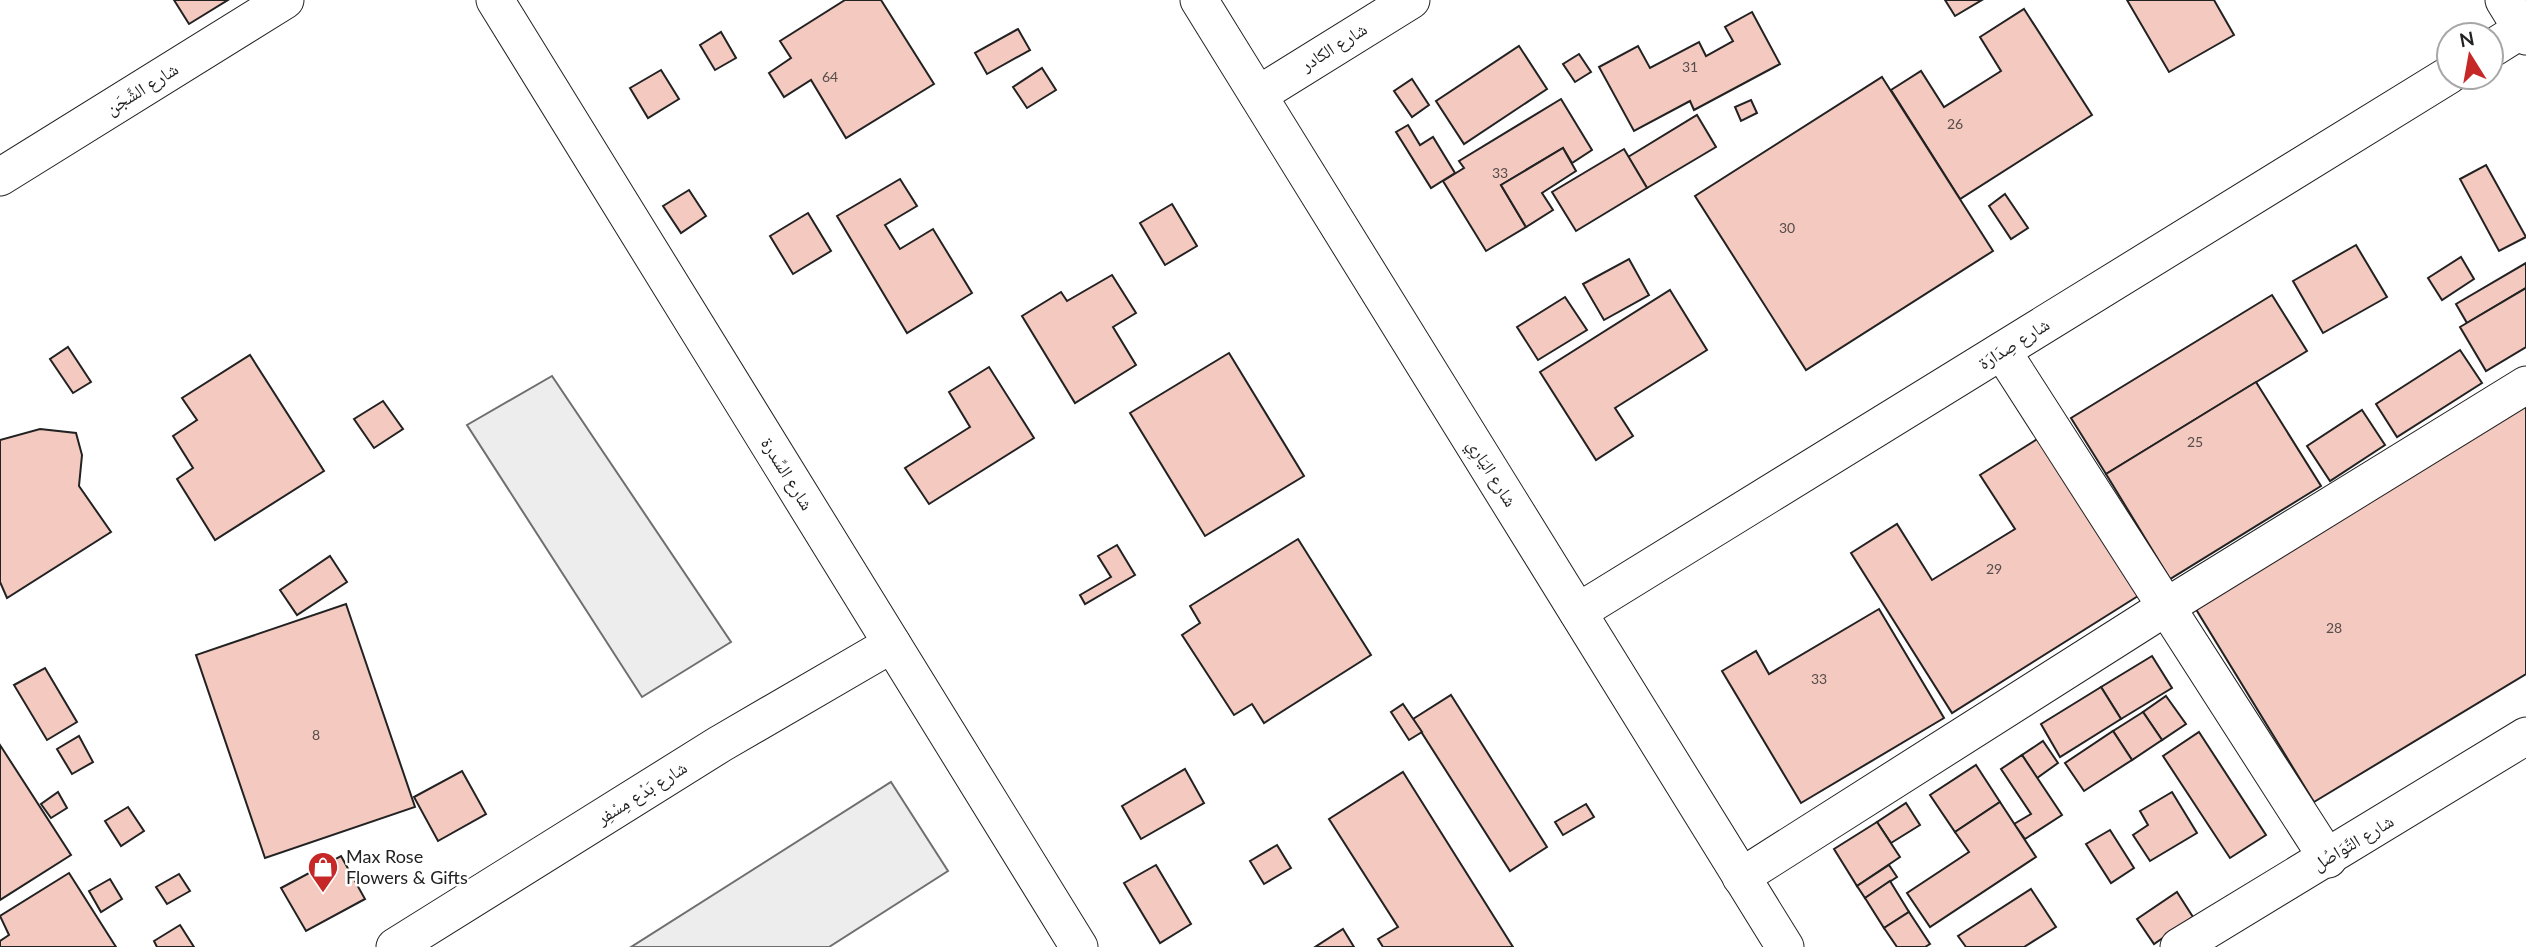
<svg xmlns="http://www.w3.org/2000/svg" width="2526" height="947" font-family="Lato,'Noto Naskh Arabic',sans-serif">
<rect width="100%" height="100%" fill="#fff"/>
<g fill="#ededed" stroke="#6f6f6f" stroke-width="2">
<path d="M 552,376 L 731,642 L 642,697 L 467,425 Z"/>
<path d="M 891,782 L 948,871 L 829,947 L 631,947 Z"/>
</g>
<g fill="#f3c9c0" stroke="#222" stroke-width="2">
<path d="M 174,0 L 228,0 L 189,24 Z"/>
<path d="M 845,0 L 881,0 L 934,84 L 846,138 L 811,80 L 784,97 L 769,73 L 791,58 L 780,41 Z"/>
<path d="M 1945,0 L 1982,0 L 1955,16 Z"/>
<path d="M 2127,0 L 2214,0 L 2234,35 L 2169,72 Z"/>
<path d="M 2024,9 L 2092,115 L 1960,199 L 1891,90 L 1921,71 L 1944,107 L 2001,71 L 1980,37 Z"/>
<path d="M 1752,12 L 1780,64 L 1694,110 L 1690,101 L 1634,131 L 1599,67 L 1638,46 L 1650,68 L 1699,42 L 1706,56 L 1733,41 L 1725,27 Z"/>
<path d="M 1018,29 L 1030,50 L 987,74 L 975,53 Z"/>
<path d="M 721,32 L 736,58 L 715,70 L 700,45 Z"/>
<path d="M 1519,46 L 1547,89 L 1464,144 L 1436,101 Z"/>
<path d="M 1579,54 L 1591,72 L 1575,82 L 1563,64 Z"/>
<path d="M 1042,68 L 1056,90 L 1027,108 L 1013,87 Z"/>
<path d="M 661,70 L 679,99 L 648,118 L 630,88 Z"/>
<path d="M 1882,77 L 1993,251 L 1806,370 L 1695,196 Z"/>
<path d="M 1412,79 L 1429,105 L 1412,117 L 1394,91 Z"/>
<path d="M 1561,99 L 1592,150 L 1572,163 L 1563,148 L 1501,185 L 1526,227 L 1486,251 L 1443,181 L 1464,168 L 1459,161 Z"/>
<path d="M 1751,100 L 1757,113 L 1741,121 L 1735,107 Z"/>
<path d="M 1697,115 L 1716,147 L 1647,188 L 1628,157 Z"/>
<path d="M 1408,125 L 1420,145 L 1433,137 L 1455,173 L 1431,188 L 1396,132 Z"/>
<path d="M 1563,148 L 1576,171 L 1542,193 L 1553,210 L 1526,227 L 1501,185 Z"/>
<path d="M 1624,149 L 1647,188 L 1576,231 L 1552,192 Z"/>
<path d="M 2486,165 L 2526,237 L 2499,251 L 2460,179 Z"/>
<path d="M 900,179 L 917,206 L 885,225 L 900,249 L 933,229 L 972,293 L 907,333 L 837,216 Z"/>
<path d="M 689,190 L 706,216 L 681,233 L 663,206 Z"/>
<path d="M 2005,194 L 2028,228 L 2011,239 L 1989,206 Z"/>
<path d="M 1172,204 L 1197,246 L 1165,265 L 1140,223 Z"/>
<path d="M 808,213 L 831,251 L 793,274 L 770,236 Z"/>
<path d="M 2356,245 L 2387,297 L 2323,333 L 2293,281 Z"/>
<path d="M 2461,257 L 2474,279 L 2442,300 L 2428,278 Z"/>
<path d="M 1629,259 L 1649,295 L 1604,320 L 1583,284 Z"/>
<path d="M 2526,263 L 2526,288 L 2467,323 L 2456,304 Z"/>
<path d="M 1112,275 L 1136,313 L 1113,327 L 1136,365 L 1075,403 L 1022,316 L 1061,292 L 1067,301 Z"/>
<path d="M 2526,288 L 2526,347 L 2486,371 L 2460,327 Z"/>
<path d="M 1670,290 L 1707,350 L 1615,408 L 1633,436 L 1596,460 L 1540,372 Z"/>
<path d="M 2272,295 L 2307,351 L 2106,474 L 2071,418 Z"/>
<path d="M 1565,297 L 1587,330 L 1538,360 L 1517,327 Z"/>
<path d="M 68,347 L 91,382 L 73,393 L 50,359 Z"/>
<path d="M 2460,350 L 2482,383 L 2397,437 L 2376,404 Z"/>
<path d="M 1229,353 L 1304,476 L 1205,536 L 1130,413 Z"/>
<path d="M 250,355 L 324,471 L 215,540 L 177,479 L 193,468 L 173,436 L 197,420 L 182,398 Z"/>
<path d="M 989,367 L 1034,438 L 929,504 L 905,468 L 970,427 L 949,392 Z"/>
<path d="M 2256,382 L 2321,486 L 2170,579 L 2106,474 Z"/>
<path d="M 383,401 L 403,429 L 374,448 L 354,419 Z"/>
<path d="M 2526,405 L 2526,674 L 2314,802 L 2194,606 Z"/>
<path d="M 2362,410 L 2385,445 L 2330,481 L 2307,446 Z"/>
<path d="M 40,429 L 76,433 L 82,455 L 79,486 L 111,532 L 7,598 L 0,582 L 0,440 Z"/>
<path d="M 2039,438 L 2138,596 L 1952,713 L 1851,553 L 1897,524 L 1932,580 L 2015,529 L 1980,475 Z"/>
<path d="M 1298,539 L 1371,655 L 1264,723 L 1252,704 L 1234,715 L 1182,635 L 1200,623 L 1190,606 Z"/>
<path d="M 1117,545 L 1135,575 L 1085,604 L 1080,595 L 1111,577 L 1098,556 Z"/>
<path d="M 330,556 L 347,582 L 297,615 L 280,590 Z"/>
<path d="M 346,604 L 415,807 L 265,858 L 196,655 Z"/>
<path d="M 1879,609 L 1944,718 L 1801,803 L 1722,671 L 1756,651 L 1769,674 Z"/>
<path d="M 2152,656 L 2172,688 L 2121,719 L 2101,687 Z"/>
<path d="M 45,668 L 77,722 L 47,740 L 14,685 Z"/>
<path d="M 2101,687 L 2121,719 L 2060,757 L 2041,724 Z"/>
<path d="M 1451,695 L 1547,847 L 1510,871 L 1413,719 Z"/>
<path d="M 2166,696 L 2186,724 L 2162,740 L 2143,712 Z"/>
<path d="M 1403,704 L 1422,732 L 1409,740 L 1391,712 Z"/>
<path d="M 2143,712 L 2162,740 L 2132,760 L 2113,731 Z"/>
<path d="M 2113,731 L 2132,760 L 2084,791 L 2065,763 Z"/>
<path d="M 2199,732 L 2266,835 L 2230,858 L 2163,756 Z"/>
<path d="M 79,736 L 93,762 L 72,774 L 57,749 Z"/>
<path d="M 2043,741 L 2058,763 L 2037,778 L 2022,755 Z"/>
<path d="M 0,745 L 71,855 L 0,900 Z"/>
<path d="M 2022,755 L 2062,815 L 2025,839 L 2014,824 L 2031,814 L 2001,769 Z"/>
<path d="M 1976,765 L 2000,802 L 1955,832 L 1930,795 Z"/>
<path d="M 1185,769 L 1204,803 L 1141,839 L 1122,806 Z"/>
<path d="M 462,771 L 486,814 L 438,841 L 414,797 Z"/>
<path d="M 1403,772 L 1513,947 L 1383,947 L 1378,939 L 1398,927 L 1329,819 Z"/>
<path d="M 58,792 L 67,808 L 51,818 L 41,804 Z"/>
<path d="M 2172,792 L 2197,833 L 2150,861 L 2133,835 L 2148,825 L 2140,811 Z"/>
<path d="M 2000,802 L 2036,857 L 1930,927 L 1907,893 L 1969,852 L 1955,832 Z"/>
<path d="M 1906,803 L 1920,825 L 1891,843 L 1877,822 Z"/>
<path d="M 1586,804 L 1594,817 L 1563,835 L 1555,822 Z"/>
<path d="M 128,807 L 144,831 L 121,846 L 105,821 Z"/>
<path d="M 1877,822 L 1900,857 L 1857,886 L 1834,849 Z"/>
<path d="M 2110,830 L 2134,868 L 2111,883 L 2086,844 Z"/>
<path d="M 1277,845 L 1291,868 L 1264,884 L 1250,861 Z"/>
<path d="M 341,856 L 365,899 L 306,931 L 281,888 Z"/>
<path d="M 1156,865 L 1191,924 L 1160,943 L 1124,883 Z"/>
<path d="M 1889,865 L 1897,877 L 1865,898 L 1857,886 Z"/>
<path d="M 69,873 L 116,947 L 0,947 L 0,941 L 9,935 L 0,916 Z"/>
<path d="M 179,874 L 190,891 L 167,904 L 156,887 Z"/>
<path d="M 110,879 L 122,899 L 101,912 L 89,891 Z"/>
<path d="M 1890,881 L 1909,912 L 1884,928 L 1865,898 Z"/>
<path d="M 2031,889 L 2056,927 L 2024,947 L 1966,947 L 1958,936 Z"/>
<path d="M 2177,892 L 2193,917 L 2154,944 L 2137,919 Z"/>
<path d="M 1909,912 L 1930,944 L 1925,947 L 1897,947 L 1884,928 Z"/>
<path d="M 180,925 L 194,947 L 157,947 L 154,941 Z"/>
<path d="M 1343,929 L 1354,947 L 1315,947 Z"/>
</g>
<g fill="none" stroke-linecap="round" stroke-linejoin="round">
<g stroke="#222" stroke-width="39">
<g id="minor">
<path d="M 495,0 L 1079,947"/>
<path d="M 1199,0 L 1785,947"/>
<path d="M 2504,0 L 2526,36"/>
<path d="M 2491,49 L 2526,27"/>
<path d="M 1258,95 L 1411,0"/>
<path d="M 0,177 L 285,0"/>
<path d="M 2002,351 L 2328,859"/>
<path d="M 1578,612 L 2449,75"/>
<path d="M 1741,877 L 2166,607 L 2526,385"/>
<path d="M 395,947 L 720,744 L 892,644"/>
<path d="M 2179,947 L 2526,736"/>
</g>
</g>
<use href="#minor" stroke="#fff" stroke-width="37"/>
</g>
<defs>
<g id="shop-pin" transform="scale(1.575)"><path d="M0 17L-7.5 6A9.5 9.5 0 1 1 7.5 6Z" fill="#c62828" stroke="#fff"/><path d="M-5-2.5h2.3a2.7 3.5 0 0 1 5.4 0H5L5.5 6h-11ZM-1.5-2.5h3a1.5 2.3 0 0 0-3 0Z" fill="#fff"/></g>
</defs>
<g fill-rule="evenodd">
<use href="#shop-pin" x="323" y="867"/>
</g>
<g text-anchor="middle" stroke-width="5" stroke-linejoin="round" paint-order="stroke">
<g font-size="14" fill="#564c4a">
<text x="1690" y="72">31</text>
<text x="830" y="82">64</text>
<text x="1955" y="129">26</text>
<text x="1500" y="178">33</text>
<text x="1787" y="233">30</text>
<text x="2195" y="447">25</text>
<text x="1994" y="574">29</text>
<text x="2334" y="633">28</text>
<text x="1819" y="684">33</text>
<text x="316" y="740">8</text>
</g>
<g font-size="18" fill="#222" stroke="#fff">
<text transform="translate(1334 47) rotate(-32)" y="6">شارع الكادر</text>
<text transform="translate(142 89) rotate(-32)" y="6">شارع الشَّجَن</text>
<text transform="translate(2014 344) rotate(-32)" y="6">شارع صِدَارَة</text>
<text transform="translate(1492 473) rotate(58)" y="6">شارع اليَارِي</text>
<text transform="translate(787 474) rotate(58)" y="6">شارع السِّدرة</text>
<text transform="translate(642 793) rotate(-32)" y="6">شارع بَدْع مِسْفِر</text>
<text transform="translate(2353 843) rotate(-31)" y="6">شارع التَّوَاصُل</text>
</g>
<g font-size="18" fill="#222" stroke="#fff" text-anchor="start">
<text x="346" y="863">Max Rose<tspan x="346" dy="21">Flowers &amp; Gifts</tspan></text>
</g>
</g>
<g transform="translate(2470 56) rotate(349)"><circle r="33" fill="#ffffff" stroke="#a7a7a7" stroke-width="2"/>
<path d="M0-5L12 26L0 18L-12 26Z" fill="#c62828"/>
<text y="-10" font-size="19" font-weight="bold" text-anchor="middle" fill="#222222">N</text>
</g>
</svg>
